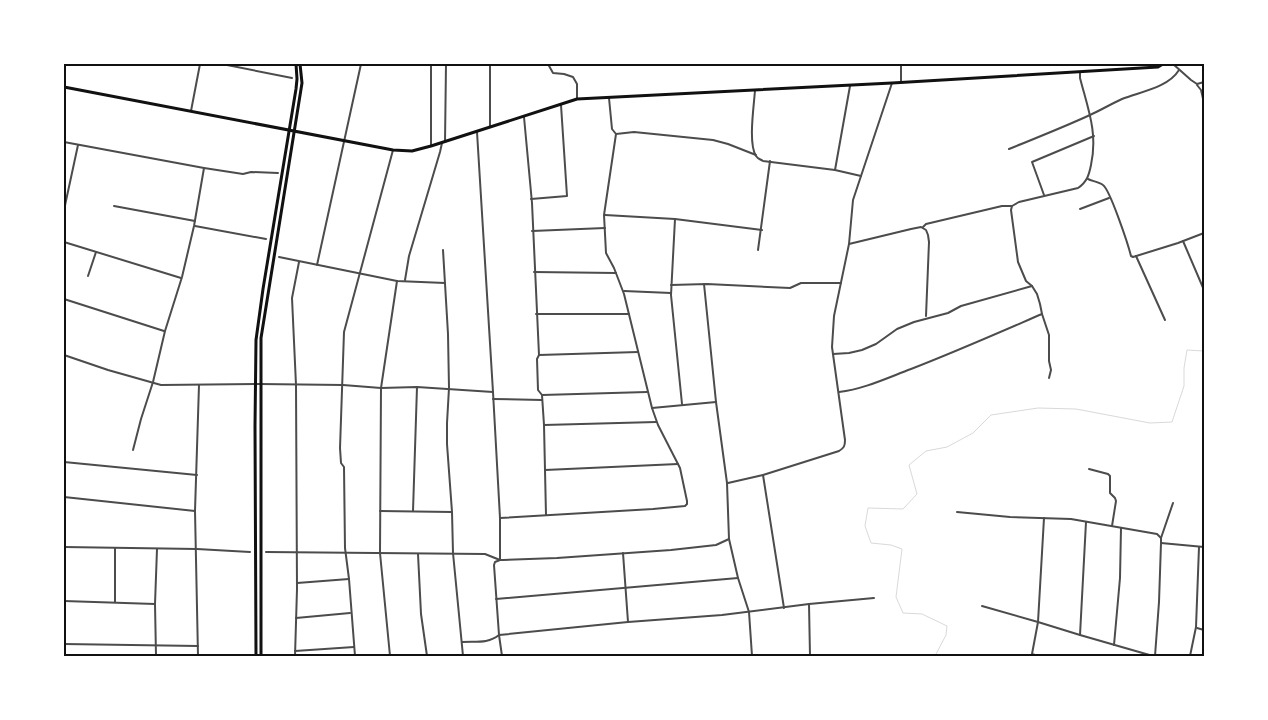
<svg xmlns="http://www.w3.org/2000/svg" width="1268" height="720" font-family="'DM Sans',sans-serif">
<rect width="100%" height="100%" fill="#fff"/>
<g fill="none" stroke-linecap="round" stroke-linejoin="round">
<path stroke="#d9d9d9" stroke-width="1" d="M 935,656 L 946,635 L 947,626 L 922,614 L 903,613 L 896,597 L 902,549 L 891,545 L 871,543 L 865,526 L 868,508 L 903,509 L 917,494 L 909,465 L 926,451 L 947,447 L 973,433 L 991,415 L 1038,408 L 1076,409 L 1150,423 L 1172,422 L 1184,386 L 1184,368 L 1187,350 L 1204,351"/>
<g stroke="#4c4c4c" stroke-width="2">
<path d="M 222,64 L 292,78"/>
<path d="M 431,64 L 431,146"/>
<path d="M 490,64 L 490,127"/>
<path d="M 548,64 L 553,73 L 564,74 L 573,77 L 577,84 L 577,99"/>
<path d="M 1173,64 L 1191,80 L 1197,84 L 1204,82"/>
<path d="M 901,82 L 901,64"/>
<path d="M 892,83 L 853,200 L 849,244 L 911,229 L 921,227 L 926,230 L 928,235 L 929,242 L 926,316"/>
<path d="M 1197,85 L 1201,90 L 1204,103"/>
<path d="M 755,90 C 754,106 748,143 756,156 C 758,159 760,159 763,161 L 835,170 L 861,176"/>
<path d="M 191,111 L 200,64"/>
<path d="M 524,117 L 532,203 L 539,355 L 537,359 L 538,390 L 542,395 L 544,425 L 546,515"/>
<path d="M 477,132 L 493,392 L 500,518 L 500,560 L 495,562 L 494,565 L 499,635 L 502,656"/>
<path d="M 616,134 L 634,132 L 713,140 L 728,144 L 756,155"/>
<path d="M 64,142 L 204,168 L 194,226 L 182,277 L 165,331 L 153,382 L 141,419 L 133,450"/>
<path d="M 445,142 L 446,64"/>
<path d="M 1009,149 C 1036,138 1064,127 1090,115 C 1101,110 1111,104 1122,99 C 1139,92 1168,88 1179,70"/>
<path d="M 204,168 L 243,174 L 251,172 L 278,173"/>
<path d="M 835,170 L 850,86"/>
<path d="M 1088,179 C 1092,181 1099,182 1103,185 C 1110,190 1128,244 1131,256 L 1133,257 L 1178,243 L 1204,233"/>
<path d="M 1044,195 L 1032,162 L 1094,136"/>
<path d="M 531,199 L 567,196 L 561,105"/>
<path d="M 114,206 L 195,221"/>
<path d="M 1080,209 L 1109,198"/>
<path d="M 64,210 L 78,145"/>
<path d="M 605,215 L 675,219 L 762,230"/>
<path d="M 675,219 L 671,295 L 682,404"/>
<path d="M 195,226 L 266,239"/>
<path d="M 923,227 L 926,224 L 1002,206 L 1012,206"/>
<path d="M 532,231 L 605,228"/>
<path d="M 1183,241 L 1204,290"/>
<path d="M 64,242 L 181,278"/>
<path d="M 443,250 L 448,334 L 449,388 L 447,423 L 447,444 L 452,512 L 453,553 L 463,656"/>
<path d="M 758,250 L 770,161"/>
<path d="M 1136,256 L 1165,320"/>
<path d="M 279,257 L 397,281 L 445,283"/>
<path d="M 317,265 L 361,64"/>
<path d="M 534,272 L 616,273"/>
<path d="M 88,276 L 96,252"/>
<path d="M 405,280 L 409,256 L 440,152 L 442,143"/>
<path d="M 704,284 L 716,402 L 727,483 L 729,539 L 738,578 L 749,612 L 752,656"/>
<path d="M 671,285 L 707,284 L 790,288 L 801,283 L 841,283"/>
<path d="M 624,291 L 671,293"/>
<path d="M 64,299 L 164,331"/>
<path d="M 536,314 L 629,314"/>
<path d="M 833,354 L 849,353 L 862,350 L 876,344 L 897,329 L 914,322 L 948,313 L 961,306 L 1032,286"/>
<path d="M 64,355 L 108,370 L 161,385 L 260,384 L 343,385 L 381,388 L 417,387 L 493,392"/>
<path d="M 539,355 L 638,352"/>
<path d="M 1049,378 L 1051,370 L 1049,361 L 1049,335 L 1042,314 L 1040,304 L 1037,294 L 1032,286 L 1026,281 L 1018,262 L 1011,210 L 1012,206 L 1019,202 L 1078,188 C 1087,182 1089,175 1091,165 C 1098,133 1088,109 1080,78 L 1080,72"/>
<path d="M 839,392 C 864,389 887,378 911,369 C 955,352 998,333 1042,314"/>
<path d="M 542,395 L 647,392"/>
<path d="M 493,399 L 542,400"/>
<path d="M 652,408 L 716,402"/>
<path d="M 544,425 L 656,422"/>
<path d="M 64,462 L 197,475"/>
<path d="M 1089,469 L 1108,474 L 1110,476 L 1110,493 L 1115,498 L 1116,501 L 1112,526"/>
<path d="M 545,470 L 678,464"/>
<path d="M 763,475 L 784,608"/>
<path d="M 728,483 L 763,475 L 839,451 C 844,448 845,446 845,440 L 832,347 L 834,316 L 849,244"/>
<path d="M 64,497 L 195,511"/>
<path d="M 380,511 L 452,512"/>
<path d="M 413,511 L 417,387"/>
<path d="M 957,512 L 1010,517 L 1071,519 L 1157,534 L 1161,538 L 1161,543 L 1159,602 L 1155,656"/>
<path d="M 500,518 L 653,509 L 685,506 L 687,504 L 687,501 L 680,468 L 658,425 L 652,408 L 624,294 L 614,268 L 606,253 L 604,215 L 616,134 L 612,129 L 609,98"/>
<path d="M 1086,522 L 1080,635 L 1153,656"/>
<path d="M 1161,538 L 1173,503"/>
<path d="M 1161,543 L 1204,547"/>
<path d="M 64,547 L 197,549 L 250,552"/>
<path d="M 115,548 L 115,602"/>
<path d="M 266,552 L 485,554 L 500,560 L 503,560 L 557,558 L 671,550 L 716,545 L 729,539"/>
<path d="M 623,553 L 628,622"/>
<path d="M 418,554 L 421,614 L 427,656"/>
<path d="M 297,583 L 349,579"/>
<path d="M 496,599 L 738,578"/>
<path d="M 64,601 L 155,604"/>
<path d="M 809,604 L 810,656"/>
<path d="M 982,606 L 1038,622 L 1080,635"/>
<path d="M 296,618 L 350,613"/>
<path d="M 1197,628 L 1204,630"/>
<path d="M 462,642 C 475,641 488,644 499,635 L 628,622 L 722,615 L 809,604 L 874,598"/>
<path d="M 64,644 L 198,646"/>
<path d="M 1114,645 L 1120,578 L 1121,528"/>
<path d="M 295,651 L 354,647"/>
<path d="M 156,656 L 155,604 L 157,549"/>
<path d="M 198,656 L 195,511 L 199,385"/>
<path d="M 295,656 L 297,589 L 296,385 L 292,298 L 299,262"/>
<path d="M 355,656 L 349,579 L 345,548 L 344,467 L 341,463 L 340,448 L 344,332 L 393,150"/>
<path d="M 390,656 L 380,553 L 381,388 L 397,281"/>
<path d="M 1038,656 L 1032,654 L 1038,622 L 1044,518"/>
<path d="M 1190,656 L 1196,627 L 1199,547"/>
</g>
<g stroke="#111" stroke-width="3">
<path d="M 64,87 L 393,150 L 412,151 L 431,146 L 577,99 L 892,83 L 1158,67 L 1163,64"/>
<path d="M 256,656 L 255,426 L 256,340 L 263,289 L 296,89 L 297,79 L 296,64"/>
<path d="M 261,656 L 261,338 L 302,83 L 300,64"/>
</g>
</g>
<rect width="1268" height="720" fill="none" stroke="#ffffff" stroke-width="130"/>
<rect x="65" y="65" width="1138" height="590" fill="none" stroke="#111" stroke-width="2"/>
</svg>
